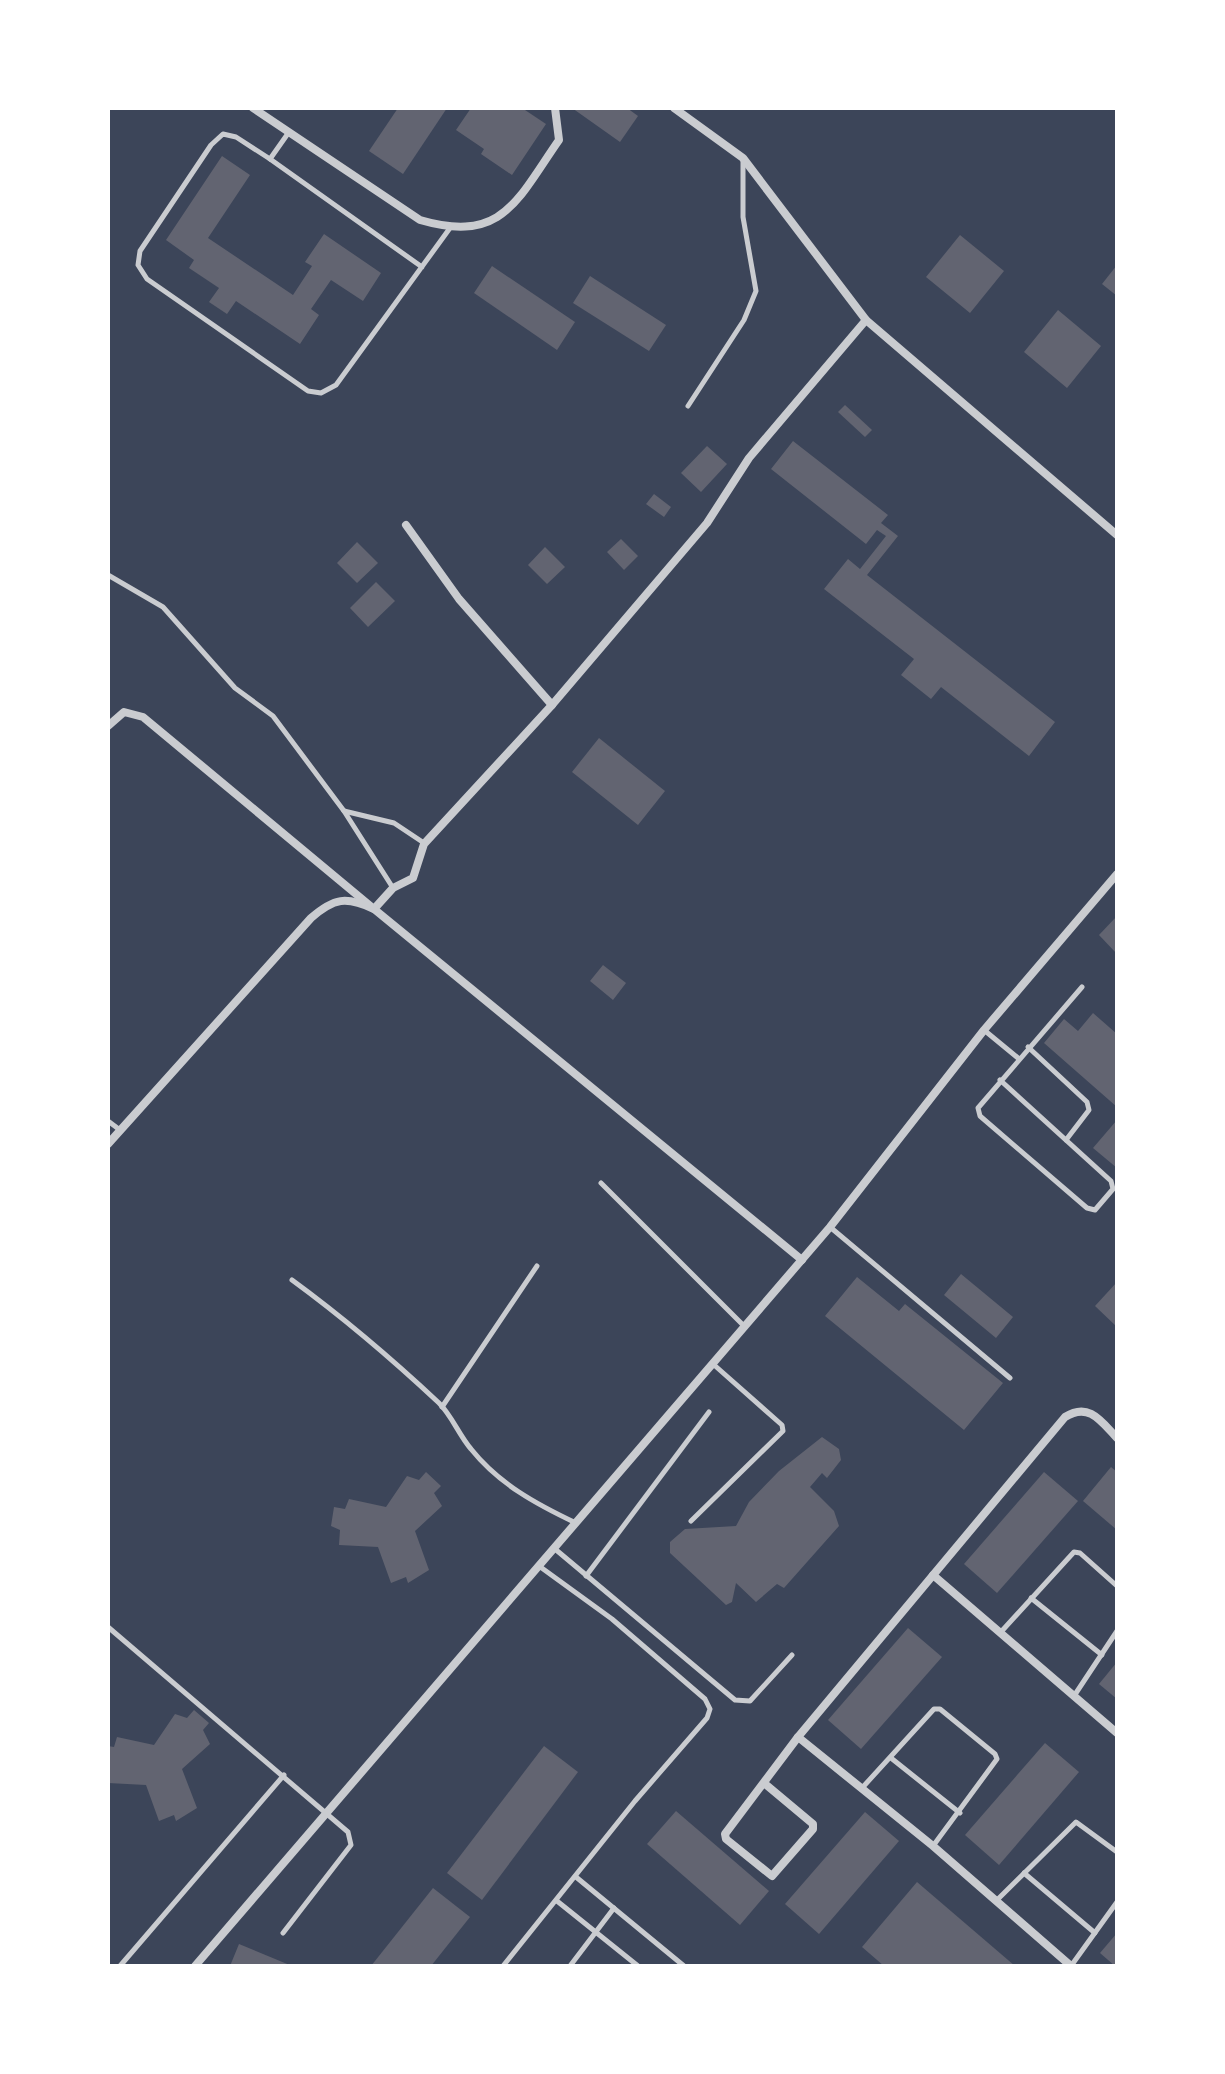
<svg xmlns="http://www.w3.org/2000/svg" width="1225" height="2074" font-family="Literata,serif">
<rect width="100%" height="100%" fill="#2d3142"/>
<rect fill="#3c4559" x="108" y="108" width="1009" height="1858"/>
<g fill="#626471">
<path d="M 398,108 L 447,108 L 403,174 L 369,151 Z"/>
<path d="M 471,108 L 522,108 L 546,124 L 512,175 L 481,154 L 484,149 L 456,130 Z"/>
<path d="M 572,108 L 627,108 L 638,116 L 620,142 Z"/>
<path d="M 222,156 L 250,175 L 208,238 L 293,295 L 312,266 L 305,262 L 324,234 L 381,273 L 363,301 L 331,280 L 311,309 L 319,315 L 300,344 L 236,301 L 227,314 L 209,302 L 219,288 L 189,268 L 194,260 L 166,240 Z"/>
<path d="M 960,235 L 1004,271 L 970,313 L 926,277 Z"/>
<path d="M 1117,265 L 1117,296 L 1102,284 Z"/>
<path d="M 492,266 L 575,322 L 557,350 L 474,293 Z"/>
<path d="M 590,276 L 666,325 L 649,351 L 573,303 Z"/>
<path d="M 1058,310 L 1101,346 L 1067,388 L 1024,352 Z"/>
<path d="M 845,405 L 872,430 L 865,437 L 838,412 Z"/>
<path d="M 793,441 L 888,515 L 881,523 L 898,536 L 867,575 L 1055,722 L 1029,756 L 941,687 L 931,699 L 901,675 L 914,659 L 824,589 L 848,559 L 860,569 L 886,536 L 877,530 L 866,544 L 771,469 Z"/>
<path d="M 707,446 L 727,464 L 701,492 L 681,473 Z"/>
<path d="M 654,494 L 671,507 L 664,517 L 646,504 Z"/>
<path d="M 621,539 L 638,556 L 624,570 L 607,552 Z"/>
<path d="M 357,542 L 378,563 L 357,583 L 337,563 Z"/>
<path d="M 545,547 L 565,567 L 547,584 L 528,565 Z"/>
<path d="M 376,582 L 395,601 L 368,627 L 350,608 Z"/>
<path d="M 599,738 L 665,791 L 638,825 L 572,772 Z"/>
<path d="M 1117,916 L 1117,954 L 1099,935 Z"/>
<path d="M 603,965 L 626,983 L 613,1000 L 590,981 Z"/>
<path d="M 1093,1013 L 1117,1034 L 1117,1107 L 1044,1043 L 1064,1019 L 1078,1031 Z"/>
<path d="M 1117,1120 L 1117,1168 L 1093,1148 Z"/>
<path d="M 961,1274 L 1013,1317 L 996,1338 L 944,1295 Z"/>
<path d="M 857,1277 L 899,1311 L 905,1304 L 1003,1383 L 964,1430 L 825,1316 Z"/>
<path d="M 1117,1282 L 1117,1327 L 1095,1306 Z"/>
<path d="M 822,1437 L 839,1449 L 841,1460 L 827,1478 L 822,1473 L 810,1487 L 834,1511 L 839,1526 L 784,1588 L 777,1584 L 756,1602 L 736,1583 L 732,1602 L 726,1605 L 670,1553 L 670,1542 L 685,1529 L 736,1526 L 749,1502 L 779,1471 Z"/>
<path d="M 1111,1467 L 1117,1472 L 1117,1530 L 1083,1501 Z"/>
<path d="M 426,1472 L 441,1486 L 434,1493 L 442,1506 L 415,1531 L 429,1570 L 408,1583 L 406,1577 L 391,1583 L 378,1547 L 339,1545 L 340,1530 L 331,1526 L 334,1507 L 345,1509 L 349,1499 L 386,1507 L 407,1476 L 419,1480 Z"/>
<path d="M 1044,1472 L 1078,1501 L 997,1593 L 964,1564 Z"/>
<path d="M 908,1628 L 942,1657 L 861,1749 L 828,1720 Z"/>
<path d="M 1117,1662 L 1117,1699 L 1099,1684 Z"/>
<path d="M 194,1710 L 209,1723 L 203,1730 L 210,1744 L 182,1769 L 197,1808 L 176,1821 L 174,1815 L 159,1821 L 146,1785 L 108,1783 L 108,1746 L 114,1747 L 117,1737 L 154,1745 L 175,1714 L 187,1718 Z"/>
<path d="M 1045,1743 L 1079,1772 L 999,1865 L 965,1835 Z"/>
<path d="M 544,1746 L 578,1772 L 482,1900 L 447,1873 Z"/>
<path d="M 676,1811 L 769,1891 L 740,1925 L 647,1844 Z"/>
<path d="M 865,1812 L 899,1841 L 819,1934 L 785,1904 Z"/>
<path d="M 917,1882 L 1015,1966 L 884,1966 L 862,1947 Z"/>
<path d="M 433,1888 L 470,1917 L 431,1966 L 371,1966 Z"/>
<path d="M 1117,1933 L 1117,1966 L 1115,1966 L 1100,1953 Z"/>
<path d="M 239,1944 L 292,1966 L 230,1966 Z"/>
</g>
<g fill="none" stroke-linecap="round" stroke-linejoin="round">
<g stroke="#caccd0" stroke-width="5">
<path d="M 270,159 L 289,132"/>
<path d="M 422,267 L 270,159 L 236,137 L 223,134 L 211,145 L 140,251 L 138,265 L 147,279 L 308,391 L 321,393 L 336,385 L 450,228"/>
<path d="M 688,406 L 744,320 L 756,291 L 743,217 L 743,159"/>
<path d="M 108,575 L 163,607 L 235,688 L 273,716 L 344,811 L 394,823 L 424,843"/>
<path d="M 344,811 L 393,888"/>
<path d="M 984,1030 L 1018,1058"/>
<path d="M 1028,1047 L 1087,1102 L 1089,1110 L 1066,1140"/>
<path d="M 1000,1080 L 1111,1181 L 1113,1189 L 1095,1210 L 1087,1208 L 980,1116 L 978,1108 L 1082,987"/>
<path d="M 108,1121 L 120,1130"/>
<path d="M 601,1183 L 744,1326"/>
<path d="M 830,1227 L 1010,1378"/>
<path d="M 292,1280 C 344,1318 392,1359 439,1403 C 452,1416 459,1435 471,1449 C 499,1484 536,1504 576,1523"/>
<path d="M 442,1407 L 537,1266"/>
<path d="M 691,1521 L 783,1431 L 782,1425 L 713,1364"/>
<path d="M 555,1549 L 735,1700 L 750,1701 L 792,1655"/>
<path d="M 586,1576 L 709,1412"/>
<path d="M 1031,1598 L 1102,1655"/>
<path d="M 108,1627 L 348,1832 L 351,1845 L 283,1933"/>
<path d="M 1000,1633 L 1074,1552 L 1080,1553 L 1117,1586"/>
<path d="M 1074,1696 L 1117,1631"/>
<path d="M 891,1758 L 960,1813"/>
<path d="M 862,1788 L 934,1709 L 940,1709 L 995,1754 L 997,1759 L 933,1846"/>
<path d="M 1024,1873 L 1095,1933"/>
<path d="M 576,1877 L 684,1966"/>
<path d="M 557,1901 L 638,1966"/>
<path d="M 996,1901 L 1076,1822 L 1117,1852"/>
<path d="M 120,1966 L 284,1775"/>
<path d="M 503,1966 L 635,1801 L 707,1718 L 710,1709 L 705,1699 L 612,1619 L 539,1566"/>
<path d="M 570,1966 L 614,1908"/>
<path d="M 1071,1966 L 1117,1902"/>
</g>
<g stroke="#caccd0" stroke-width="8">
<path d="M 253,108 L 420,220 C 503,244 517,200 559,140 L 555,108"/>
<path d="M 674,108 L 743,158 L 866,320 L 1117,535"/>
<path d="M 406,525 L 459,599 L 552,705"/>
<path d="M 108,726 L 124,712 L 143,717 L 374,909 L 393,888 L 413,878 L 424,844 L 552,705 L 707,523 L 749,458 L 866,320"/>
<path d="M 108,1144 L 311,918 C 334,898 346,896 374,909 L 802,1260"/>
<path d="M 933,1575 L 1117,1733"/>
<path d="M 798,1737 L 933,1846 L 1071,1966"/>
<path d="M 764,1783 L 813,1824 L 813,1829 L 772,1876 L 726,1839 L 725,1834 L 798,1737 L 1065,1417 C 1089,1402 1101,1421 1117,1438"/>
<path d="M 195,1966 L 830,1227 L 984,1030 L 1117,874"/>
</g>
</g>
<rect width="1225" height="2074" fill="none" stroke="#ffffff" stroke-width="220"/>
</svg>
